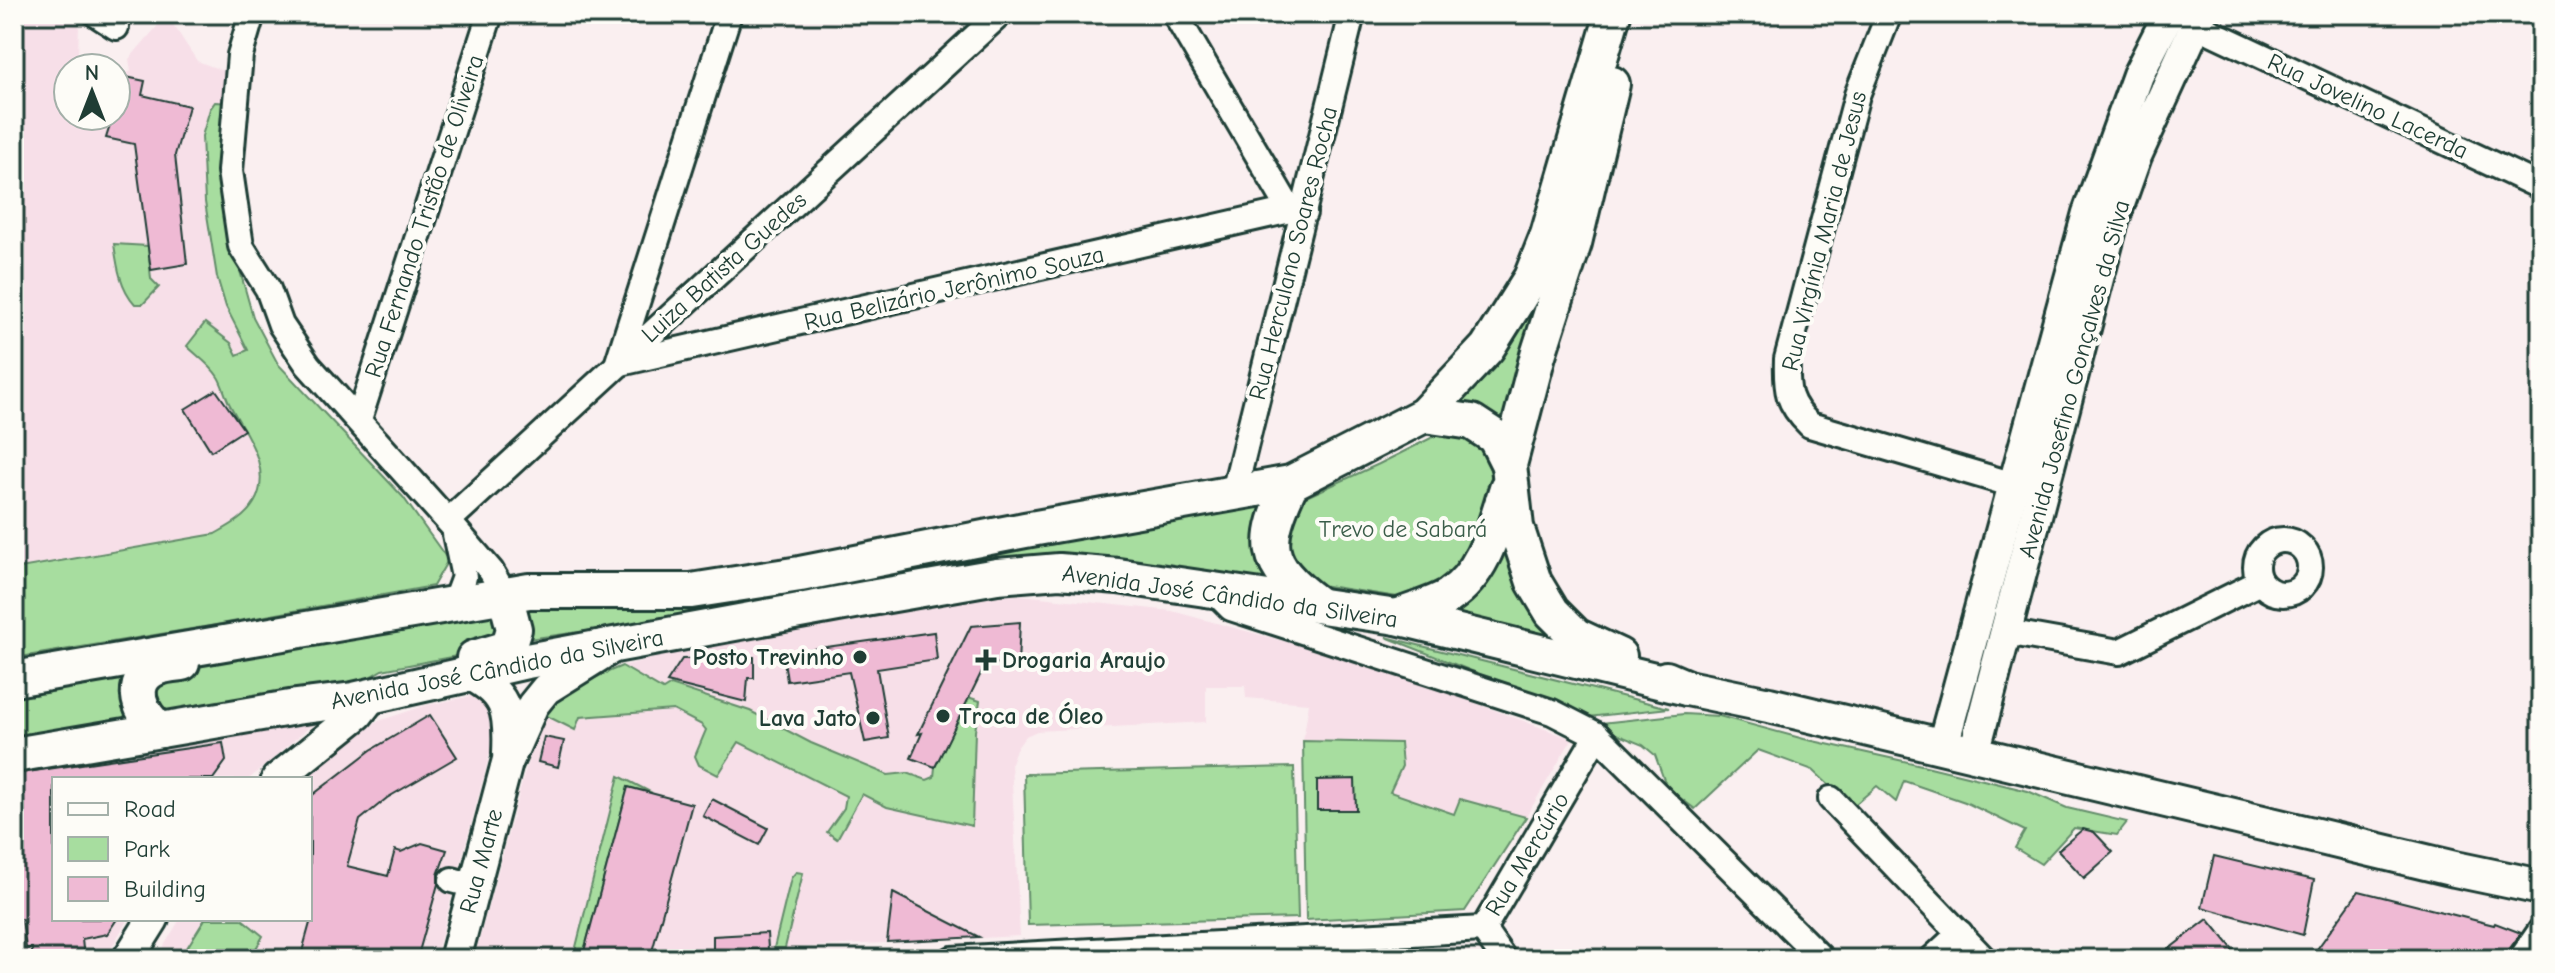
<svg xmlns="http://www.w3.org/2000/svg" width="2555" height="973" font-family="'Comic Neue',sans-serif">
<rect width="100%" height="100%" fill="#faeff0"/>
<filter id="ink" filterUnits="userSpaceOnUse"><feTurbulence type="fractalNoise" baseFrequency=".0125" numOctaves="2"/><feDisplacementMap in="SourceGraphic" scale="16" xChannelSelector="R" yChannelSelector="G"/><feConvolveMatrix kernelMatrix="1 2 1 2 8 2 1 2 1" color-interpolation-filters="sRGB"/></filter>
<g filter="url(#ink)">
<g fill="#f7dfe8">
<path d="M 14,14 L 61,14 L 79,25 L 78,56 L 74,68 L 68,68 L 68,116 L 116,116 L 116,78 L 131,71 L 129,59 L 167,15 L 197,61 L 235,75 L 222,207 L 253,317 L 278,364 L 403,497 L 448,560 L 433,586 L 210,626 L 14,658 Z"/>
<path d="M 1021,595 L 1172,611 L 1316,650 L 1348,656 L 1572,739 L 1526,817 L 1460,799 L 1454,814 L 1390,792 L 1402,766 L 1400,743 L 1303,741 L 1309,703 L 1246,698 L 1245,686 L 1206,686 L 1206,722 L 1037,731 L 1026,736 L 1016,749 L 1011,763 L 1020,936 L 688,953 L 651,959 L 474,959 L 541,713 L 579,684 L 622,666 L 774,629 L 939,597 Z"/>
<path d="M 472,696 L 481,696 L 494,704 L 494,738 L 435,959 L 156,959 L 180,919 L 310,919 L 310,779 L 299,779 L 350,739 L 379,721 L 427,705 Z"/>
<path d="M 314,723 L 249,779 L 54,779 L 54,919 L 128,919 L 105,959 L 23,959 L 14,944 L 14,774 Z"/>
</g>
<g fill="#a7dd9f" stroke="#638d6a" stroke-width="2">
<path d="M 215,102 L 232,103 L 222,207 L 253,317 L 278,364 L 403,497 L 448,560 L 433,586 L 210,626 L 14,658 L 14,569 L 215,534 C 229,526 245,518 254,503 C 274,469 245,434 230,405 C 225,396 223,385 218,377 C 211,365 196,355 187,346 L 205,323 L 231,343 L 237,355 L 248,350 L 226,307 L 217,277 L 205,202 L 202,136 L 210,109 Z"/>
<path d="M 1558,231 L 1506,435 L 1454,406 Z"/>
<path d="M 114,244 L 148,246 L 151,279 L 159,287 L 143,304 L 135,304 C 120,288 117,265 114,244 Z"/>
<path d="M 1470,432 L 1490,458 L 1491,479 L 1479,525 L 1467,557 L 1443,586 L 1404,598 L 1314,584 L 1300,575 L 1279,533 L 1295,502 L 1379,464 L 1439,434 Z"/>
<path d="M 1263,498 C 1250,536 1261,552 1275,587 L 1105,561 L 528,639 L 523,603 Z"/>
<path d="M 1501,539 L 1518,587 L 1557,639 L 1440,615 Z"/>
<path d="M 486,610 L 497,615 L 500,632 L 478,652 L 382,670 L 352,687 L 159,715 L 153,680 L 163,672 L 252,656 L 284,642 Z"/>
<path d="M 1386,637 L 1669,708 L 1588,717 Z"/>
<path d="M 622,666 L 663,690 L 671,685 L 750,711 L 811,743 L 888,775 L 907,773 L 927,780 L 934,777 L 935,767 L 968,697 L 980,701 L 975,731 L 972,826 L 887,807 L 862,794 L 837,839 L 827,832 L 844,808 L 846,796 L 739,742 L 718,775 L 699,765 L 695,756 L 706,730 L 702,725 L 673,710 L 580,717 L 575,730 L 541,713 C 565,690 591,679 622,666 Z"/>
<path d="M 129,668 L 137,722 L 14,744 L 14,690 Z"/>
<path d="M 1684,714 L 1719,716 L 1804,739 L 1926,766 L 2028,791 L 2067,808 L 2127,822 L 2117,835 L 2074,828 L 2041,864 L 2015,848 L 2025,831 L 1965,802 L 1904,781 L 1896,802 L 1877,786 L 1852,807 L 1813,770 L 1758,750 L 1695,809 L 1667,788 L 1655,755 L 1643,745 L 1592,724 Z"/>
<path d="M 1303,741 L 1400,743 L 1402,766 L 1390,792 L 1454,814 L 1460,799 L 1526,817 L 1465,911 L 1306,920 Z"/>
<path d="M 1294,767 L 1298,918 L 1028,925 L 1024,774 Z"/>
<path d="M 619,776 L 652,793 L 628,787 L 582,959 L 573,959 Z"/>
<path d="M 796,872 L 803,873 L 785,948 L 774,948 L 791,878 Z"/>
<path d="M 205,919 L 242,919 L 263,936 L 250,959 L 180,959 Z"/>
</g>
<g fill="#efbad4" stroke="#1f3d34" stroke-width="2">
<path d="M 126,77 L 145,81 L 142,95 L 189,106 L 175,155 L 187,264 L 151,270 L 134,144 L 106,138 L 113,116 L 116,116 L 116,107 Z"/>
<path d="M 216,390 L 244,430 L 211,451 L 185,409 Z"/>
<path d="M 1020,622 L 1018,664 L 986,663 L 935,767 L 911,758 L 922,733 L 918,734 L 971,626 Z"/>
<path d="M 934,632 L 937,660 L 877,669 L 889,738 L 865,742 L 849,672 L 787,681 L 783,653 Z"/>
<path d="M 754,657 L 754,678 L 748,678 L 746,702 L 667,682 L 682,659 Z"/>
<path d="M 430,715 L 457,757 L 387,798 L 360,820 L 347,866 L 388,876 L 395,850 L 401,852 L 422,843 L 447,850 L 438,875 L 438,884 L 417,959 L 300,959 L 310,923 L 310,797 L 371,750 Z"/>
<path d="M 544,737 L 564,741 L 558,767 L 538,762 Z"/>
<path d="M 223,743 L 226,761 L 213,779 L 54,779 L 54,919 L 117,919 L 107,934 L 82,939 L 84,959 L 32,959 L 32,948 L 26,948 L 22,919 L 14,920 L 14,774 Z"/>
<path d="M 1355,779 L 1356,810 L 1317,810 L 1317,780 Z"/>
<path d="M 628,787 L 692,804 L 650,959 L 582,959 Z"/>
<path d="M 712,799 L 768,828 L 759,845 L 703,816 Z"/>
<path d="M 2083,829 L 2094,832 L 2113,852 L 2084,878 L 2058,850 Z"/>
<path d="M 2214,856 L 2314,880 L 2303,935 L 2202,907 Z"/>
<path d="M 2359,891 L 2494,925 L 2495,923 L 2521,933 L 2502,959 L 2310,959 Z"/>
<path d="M 893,893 L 979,937 L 887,942 Z"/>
<path d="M 2208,919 L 2241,959 L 2156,959 Z"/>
<path d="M 767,933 L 768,949 L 713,952 L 713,936 Z"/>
</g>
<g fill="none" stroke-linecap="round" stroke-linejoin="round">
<g stroke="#1f3d34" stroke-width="30">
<g id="minor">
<path d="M 96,14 L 116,27"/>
<path d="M 252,14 L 240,55 L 230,171 L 241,246 L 268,289 L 281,325 L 308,365 L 448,521 L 491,571 L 505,595"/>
<path d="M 1175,14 L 1290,210 L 1304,213"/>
<path d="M 1889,14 L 1857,95 L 1787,359 C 1786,390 1787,403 1810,425 L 2014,485"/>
<path d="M 2196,25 L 2541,187"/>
<path d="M 618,362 L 729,14"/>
<path d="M 621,363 L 1290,210"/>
<path d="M 359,419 L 490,14"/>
<path d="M 1234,492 L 1352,14"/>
<path d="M 448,521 L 1000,14"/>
<circle cx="2283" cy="567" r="27"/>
<path d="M 1215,592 L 1231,608 L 1552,712 L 1597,735 L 1822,959"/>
<path d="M 454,604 L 464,577 L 455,534"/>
<path d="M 2006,632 L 2119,652 L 2260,582"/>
<path d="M 1831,799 L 1984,959"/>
<path d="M 452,880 L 475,886"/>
<path d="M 1483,929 L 1597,735"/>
<path d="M 1483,929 L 1504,959"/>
<path d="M 952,959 L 1483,929"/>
<path d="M 1932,959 L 1960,933"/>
<path d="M 2521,959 L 2541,930"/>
</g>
</g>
<g stroke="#1f3d34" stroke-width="36">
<g id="tertiary">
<path d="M 466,673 C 507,692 510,711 508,753"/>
<path d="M 1943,745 L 2088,213 L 2138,75 L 2169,14"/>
<path d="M 1974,753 L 2113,221 L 2136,156 L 2201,14"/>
<path d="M 277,779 L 358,714 L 372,696"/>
<path d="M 128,959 L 153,919"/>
<path d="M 455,959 L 507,763 L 533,705 L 546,689 L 613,647"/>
</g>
</g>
<g stroke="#1f3d34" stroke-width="40">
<g id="secondary">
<path d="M 1612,84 L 1574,243 L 1538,355 L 1509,465 L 1516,527 L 1534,582 L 1552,612 L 1576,636 L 1619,656"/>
<path d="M 1424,415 L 1472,422 L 1495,437 L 1509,465"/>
<path d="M 1291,483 C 1263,543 1262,563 1317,604"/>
<path d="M 1397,617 C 1413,610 1434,605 1449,596 C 1485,572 1494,528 1507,488"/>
<path d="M 474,658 L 508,648 L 514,629 L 505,595"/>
<path d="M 14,679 L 529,591 L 691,591 L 800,574 L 1025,530 L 1291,483 L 1424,415 L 1487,348 L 1531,278 L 1548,235 L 1613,14"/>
<path d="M 1666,679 L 1687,688 L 1769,705 L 2455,869 L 2541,887"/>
<path d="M 161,730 C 140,716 126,682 156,668 C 163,665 174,664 182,663"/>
<path d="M 14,755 L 296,707 L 353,700 L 527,661 L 865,599 L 997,576 L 1059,571 L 1118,576 L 1397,617 L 1687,688"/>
</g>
</g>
<use href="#minor" stroke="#fdfcf7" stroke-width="24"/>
<use href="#tertiary" stroke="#fdfcf7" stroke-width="30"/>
<use href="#secondary" stroke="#fdfcf7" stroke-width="34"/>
</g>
</g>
<g fill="#1f3d34" stroke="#fdfcf7" stroke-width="3">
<circle cx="860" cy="657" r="8"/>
<path d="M982 648h8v8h8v8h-8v8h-8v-8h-8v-8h8z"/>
<circle cx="943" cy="716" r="8"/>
<circle cx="873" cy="718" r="8"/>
</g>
<g text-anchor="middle" stroke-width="8" stroke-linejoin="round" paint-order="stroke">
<g font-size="24" fill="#1f3d34" stroke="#fdfcf7">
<text transform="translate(2368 106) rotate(25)" y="8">Rua Jovelino Lacerda</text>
<text transform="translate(424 216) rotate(-72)" y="8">Rua Fernando Tristão de Oliveira</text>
<text transform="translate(1824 231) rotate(-76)" y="8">Rua Virgínia Maria de Jesus</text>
<text transform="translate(1293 253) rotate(-76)" y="8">Rua Herculano Soares Rocha</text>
<text transform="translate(724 267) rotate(-42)" y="8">Luiza Batista Guedes</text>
<text transform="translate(954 288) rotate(-13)" y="8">Rua Belizário Jerônimo Souza</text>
<text transform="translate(2074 379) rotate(-75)" y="8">Avenida Josefino Gonçalves da Silva</text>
<text transform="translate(1230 596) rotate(8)" y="8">Avenida José Cândido da Silveira</text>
<text transform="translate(497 669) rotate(-11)" y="8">Avenida José Cândido da Silveira</text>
<text transform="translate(1527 854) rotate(-59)" y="8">Rua Mercúrio</text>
<text transform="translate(481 861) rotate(-75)" y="8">Rua Marte</text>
</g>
<g font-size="24" fill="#3a5d49" stroke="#fdfcf7">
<text x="1403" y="537">Trevo de Sabará</text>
</g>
<g font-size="24" font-weight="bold" fill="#1f3d34" stroke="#fdfcf7" text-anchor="end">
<text x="844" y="665">Posto Trevinho</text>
<text x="1002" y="668" text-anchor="start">Drogaria Araujo</text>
<text x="959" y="724" text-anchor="start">Troca de Óleo</text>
<text x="857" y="726">Lava Jato</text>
</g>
</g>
<rect width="2555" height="973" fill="none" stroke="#fdfcf7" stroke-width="48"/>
<rect x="24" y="24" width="2507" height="925" fill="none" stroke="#1f3d34" stroke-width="3" filter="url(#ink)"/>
<rect x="52" y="777" width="260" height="144" fill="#fdfcf7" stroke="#a4b0a9" stroke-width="2"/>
<rect x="68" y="803" width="40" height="12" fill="#fdfcf7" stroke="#a4b0a9" stroke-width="2"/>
<text x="124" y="817" font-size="24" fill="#1f3d34">Road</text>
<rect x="68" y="837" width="40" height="24" fill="#a7dd9f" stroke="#a4b0a9" stroke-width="2"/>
<text x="124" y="857" font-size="24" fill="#1f3d34">Park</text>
<rect x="68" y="877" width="40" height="24" fill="#efbad4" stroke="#a4b0a9" stroke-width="2"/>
<text x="124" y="897" font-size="24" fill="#1f3d34">Building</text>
<g transform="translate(92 92)"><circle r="38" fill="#fdfcf7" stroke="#a4b0a9" stroke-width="2"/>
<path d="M0-6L14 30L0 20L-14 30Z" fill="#1f3d34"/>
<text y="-12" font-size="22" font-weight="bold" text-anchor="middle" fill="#1f3d34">N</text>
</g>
</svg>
